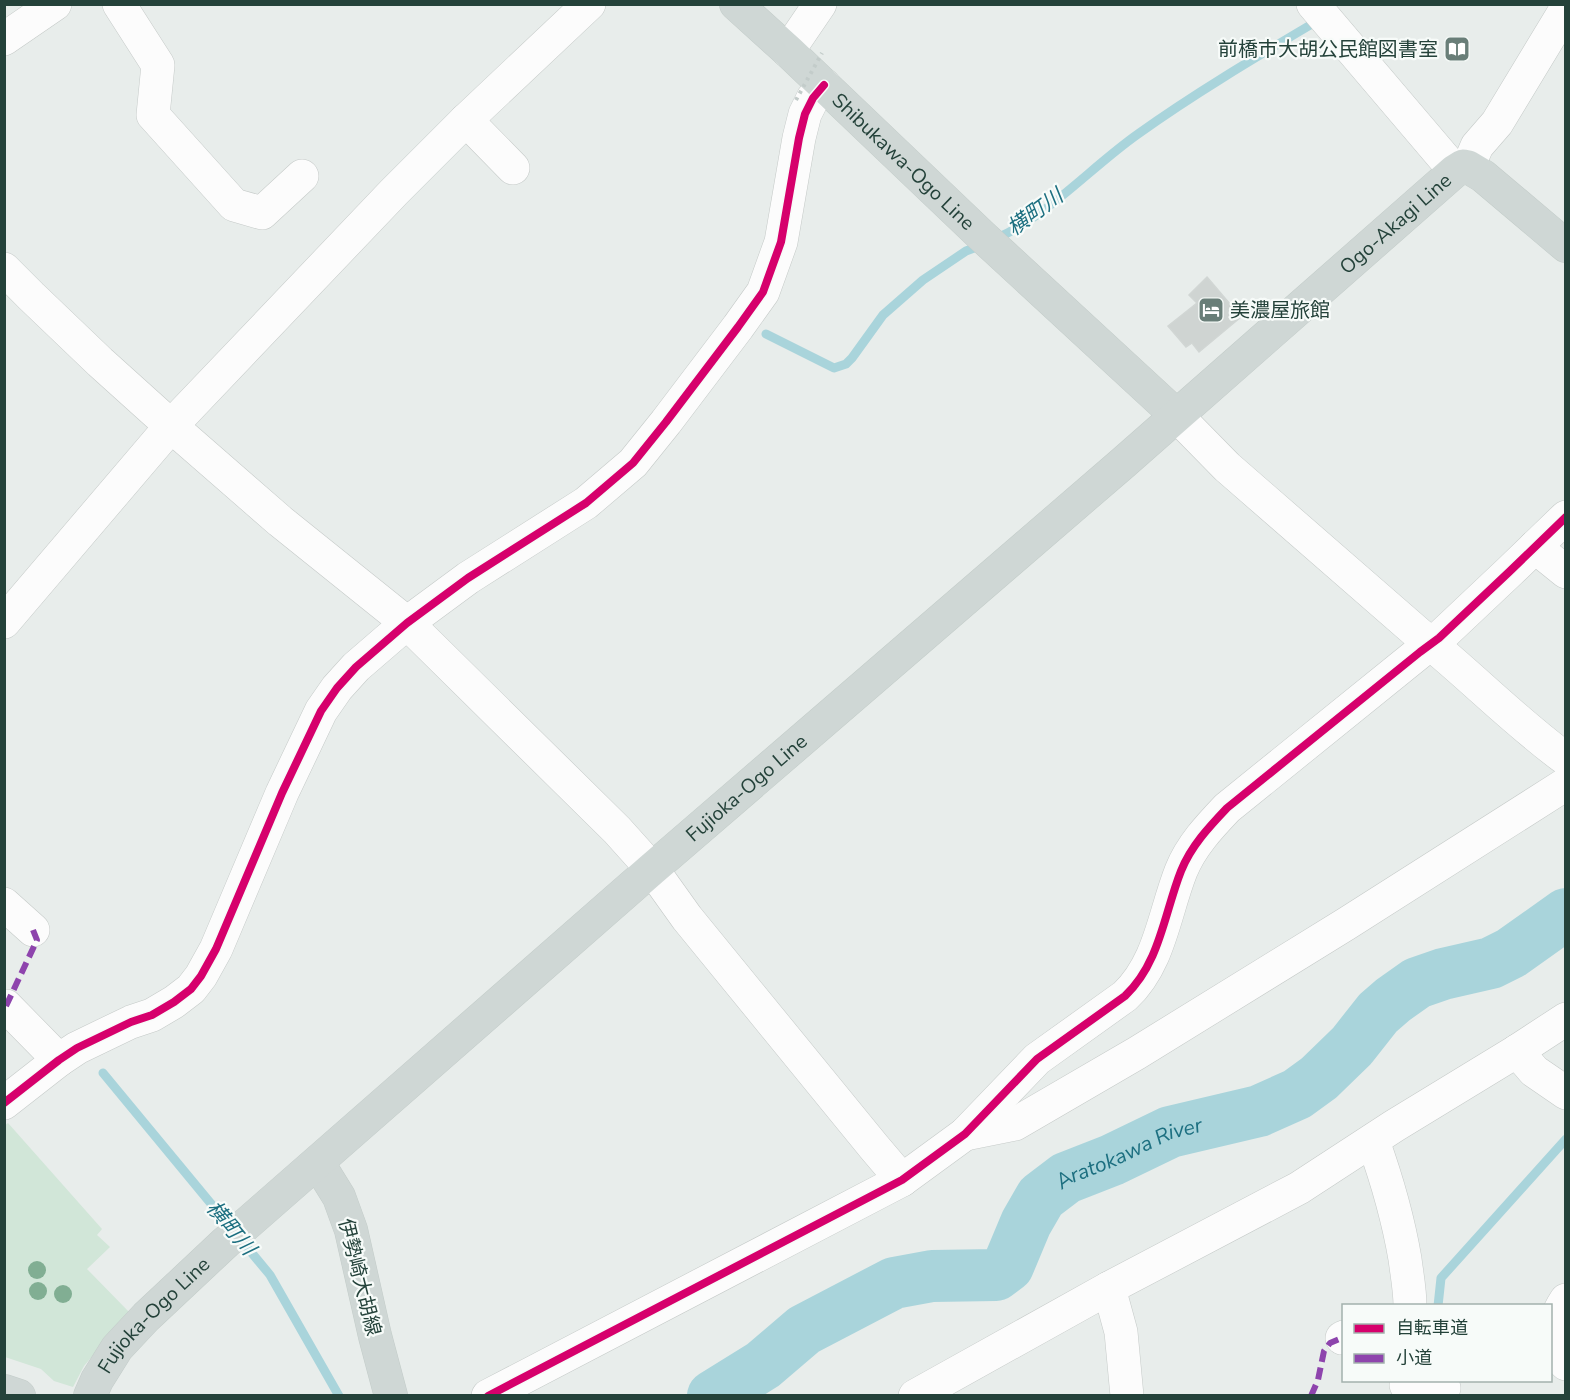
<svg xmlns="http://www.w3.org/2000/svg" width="1570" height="1400" font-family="'Nunito Sans','Noto Sans JP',sans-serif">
<rect width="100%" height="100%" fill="#e8edeb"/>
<path fill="#d1e6d8" d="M 8,1123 L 102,1229 L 97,1235 L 110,1247 L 87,1269 L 129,1312 L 84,1366 L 73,1387 L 54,1381 L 41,1369 L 5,1357 L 4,1126 Z"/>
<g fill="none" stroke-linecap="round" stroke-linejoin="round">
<g stroke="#a9d4db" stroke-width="9">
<path d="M 995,239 C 1047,217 1091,167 1138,134 C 1194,94 1253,59 1312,24"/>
<path d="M 766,334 L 834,368 L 846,364 L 852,358 L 883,315 L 923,280 L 966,251 L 982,245"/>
<path d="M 103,1073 L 270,1275 L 339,1396"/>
<path d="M 1438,1306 L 1441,1278 L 1566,1139"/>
</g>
<path stroke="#a9d4db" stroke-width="52" id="s1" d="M 713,1396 L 763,1365 L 804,1330 L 894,1283 L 932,1276 L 996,1275 L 1008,1266 L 1026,1223 L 1041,1197 L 1066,1178 L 1112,1160 L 1170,1132 L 1259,1111 L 1297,1094 L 1319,1078 L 1352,1046 L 1378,1013 L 1393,1000 L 1417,983 L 1443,974 L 1491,963 L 1511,953 L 1566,914"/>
</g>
<path fill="#cfd4d2" stroke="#d1d6d4" stroke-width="1.5" d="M 1207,277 L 1241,317 L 1199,352 L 1192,343 L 1186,347 L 1168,326 L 1197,303 L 1189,295 Z"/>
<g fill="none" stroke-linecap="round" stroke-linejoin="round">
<g stroke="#c5cac8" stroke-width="34">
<g id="minor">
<path d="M 119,4 L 158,65 L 153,115 L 234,205 L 262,213 L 302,176"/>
<path d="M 1313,4 L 1455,171"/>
<path d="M 4,39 L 55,4"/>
<path d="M 788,51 L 820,4"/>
<path d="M 466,120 L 513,168"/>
<path d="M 1468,167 L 1477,146 L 1497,123 L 1566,9"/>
<path d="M 4,269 L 31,296 L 100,362 L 171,426 L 280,521 L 407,623 L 617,830 L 652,869 L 687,918 L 874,1147 L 902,1180"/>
<path d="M 1176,415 L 1227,467 L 1420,635 C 1470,675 1514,721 1566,759"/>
<path d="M 1535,547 L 1566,572"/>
<path d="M 4,622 L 171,426 L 394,192 L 466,120 L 589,4"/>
<path d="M 4,904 L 33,930"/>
<path d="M 6,1006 L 59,1060"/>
<path d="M 1517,1051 L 1534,1071 L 1566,1093"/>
<path d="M 4,1103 L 59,1060 L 77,1048 L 131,1022 L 152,1015 L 174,1002 L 191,989 L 201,976 L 216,949 L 282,793 L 321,711 L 337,688 L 356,667 L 407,623 L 468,578 L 586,503 L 633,463 L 666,422 L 738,327 L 763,292 L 781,242 L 799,138 L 805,114 L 813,98 L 824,85"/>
<path d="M 965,1134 L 1015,1124 L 1137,1053 L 1346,924 L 1566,784"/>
<path d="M 1373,1141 C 1387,1180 1398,1218 1405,1259 C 1407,1275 1410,1290 1410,1306"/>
<path d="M 1109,1288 L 1121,1332 L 1127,1396"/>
<path d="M 1566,1300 C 1556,1315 1551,1331 1551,1349 L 1566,1364"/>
<path d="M 1342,1338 L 1344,1337"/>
<path d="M 1406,1385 L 1421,1385 L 1444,1388"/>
<path d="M 488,1396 L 902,1180 L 965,1134 L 1037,1059 L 1125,996 C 1160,963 1164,914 1181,871 C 1191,846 1209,827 1227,808 L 1420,652 L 1439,638 L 1509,572 L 1566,517"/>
<path d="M 915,1396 L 1109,1288 L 1299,1188 L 1394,1126 L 1517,1051 L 1566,1019"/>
</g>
</g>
<g stroke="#c3ccc9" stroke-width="34">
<g id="major">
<path id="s2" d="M 736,4 L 788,51 L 982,236 L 1176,415"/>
<path d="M 318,1163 L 339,1197 L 351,1230 L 375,1336 L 391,1396"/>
<path d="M 4,1391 L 19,1396"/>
<path id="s3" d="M 90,1396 L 97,1380 L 117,1348 L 146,1317 L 226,1242 L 652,869 L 1123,463 L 1455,171 L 1463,166 L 1468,167 L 1483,176 L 1566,246"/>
</g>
</g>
<use href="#minor" stroke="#fcfcfc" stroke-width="33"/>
<use href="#major" stroke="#cfd7d5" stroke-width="33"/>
<path stroke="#c3ccca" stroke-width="4" stroke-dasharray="3 4.5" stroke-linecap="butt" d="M 796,100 L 822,53"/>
<g stroke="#8e44ad" stroke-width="6" stroke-dasharray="12 6" stroke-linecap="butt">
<path d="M 6,1006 L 37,940 L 33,930"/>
<path d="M 1311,1396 L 1318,1380 L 1324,1351 L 1330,1343 L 1342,1338"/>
</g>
<g stroke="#f7fbf9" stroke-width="11">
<g id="cycleway">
<path d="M 4,1103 L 59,1060 L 77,1048 L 131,1022 L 152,1015 L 174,1002 L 191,989 L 201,976 L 216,949 L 282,793 L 321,711 L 337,688 L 356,667 L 407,623 L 468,578 L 586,503 L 633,463 L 666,422 L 738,327 L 763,292 L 781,242 L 799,138 L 805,114 L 813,98 L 824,85"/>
<path d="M 488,1396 L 902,1180 L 965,1134 L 1037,1059 L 1125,996 C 1160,963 1164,914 1181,871 C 1191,846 1209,827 1227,808 L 1420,652 L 1439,638 L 1509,572 L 1566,517"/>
</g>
</g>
<use href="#cycleway" stroke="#d6006c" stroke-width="8"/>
</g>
<g fill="#81ae93">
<circle cx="37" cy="1270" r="9"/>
<circle cx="38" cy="1291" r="9"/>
<circle cx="63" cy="1294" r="9"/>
</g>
<defs>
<g id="library-square" transform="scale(1.35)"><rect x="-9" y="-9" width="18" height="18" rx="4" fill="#697e78" stroke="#f7fbf9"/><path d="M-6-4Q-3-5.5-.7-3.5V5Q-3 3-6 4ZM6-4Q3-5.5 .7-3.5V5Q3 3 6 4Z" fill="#fff"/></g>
<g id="hotel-square" transform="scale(1.35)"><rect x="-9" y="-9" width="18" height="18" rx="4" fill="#697e78" stroke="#f7fbf9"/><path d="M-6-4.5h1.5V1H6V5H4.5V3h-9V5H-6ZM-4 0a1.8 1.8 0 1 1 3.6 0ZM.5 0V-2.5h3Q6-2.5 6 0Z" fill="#fff"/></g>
</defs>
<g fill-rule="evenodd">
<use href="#library-square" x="1457" y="49"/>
<use href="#hotel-square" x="1211" y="310"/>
</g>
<g text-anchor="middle" stroke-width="4.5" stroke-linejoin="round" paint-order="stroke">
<g font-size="20" fill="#24423a" stroke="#f7fbf9" text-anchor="end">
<text x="1438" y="56">前橋市大胡公民館図書室</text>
<text x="1230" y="317" text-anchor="start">美濃屋旅館</text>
</g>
<g font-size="20" fill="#24423a" stroke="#f7fbf9">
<text dy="7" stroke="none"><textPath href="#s2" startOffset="230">Shibukawa-Ogo Line</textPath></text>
<text dy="7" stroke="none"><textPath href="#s3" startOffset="1758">Ogo-Akagi Line</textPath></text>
<text dy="7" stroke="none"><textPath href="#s3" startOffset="898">Fujioka-Ogo Line</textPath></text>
<text transform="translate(360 1277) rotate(76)" y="7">伊勢崎大胡線</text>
<text dy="7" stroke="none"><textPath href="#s3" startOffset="104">Fujioka-Ogo Line</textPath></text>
</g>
<g font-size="21" font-style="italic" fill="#1c6f80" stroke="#f7fbf9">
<text transform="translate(1035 212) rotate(-36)" y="7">横町川</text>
<text dy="7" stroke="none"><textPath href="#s1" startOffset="508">Aratokawa River</textPath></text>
<text transform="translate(231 1228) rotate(50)" y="7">横町川</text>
</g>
</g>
<rect width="1570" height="1400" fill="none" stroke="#24423a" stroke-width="12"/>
<rect x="1342" y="1304" width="210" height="78" fill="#f7fbf9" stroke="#a3b1ad" stroke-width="1.5"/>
<rect x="1354" y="1324" width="30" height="9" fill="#d6006c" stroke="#a3b1ad" stroke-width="1.5"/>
<text x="1396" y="1334" font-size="18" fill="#24423a">自転車道</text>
<rect x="1354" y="1354" width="30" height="9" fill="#8e44ad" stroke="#a3b1ad" stroke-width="1.5"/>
<text x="1396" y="1364" font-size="18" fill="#24423a">小道</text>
</svg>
